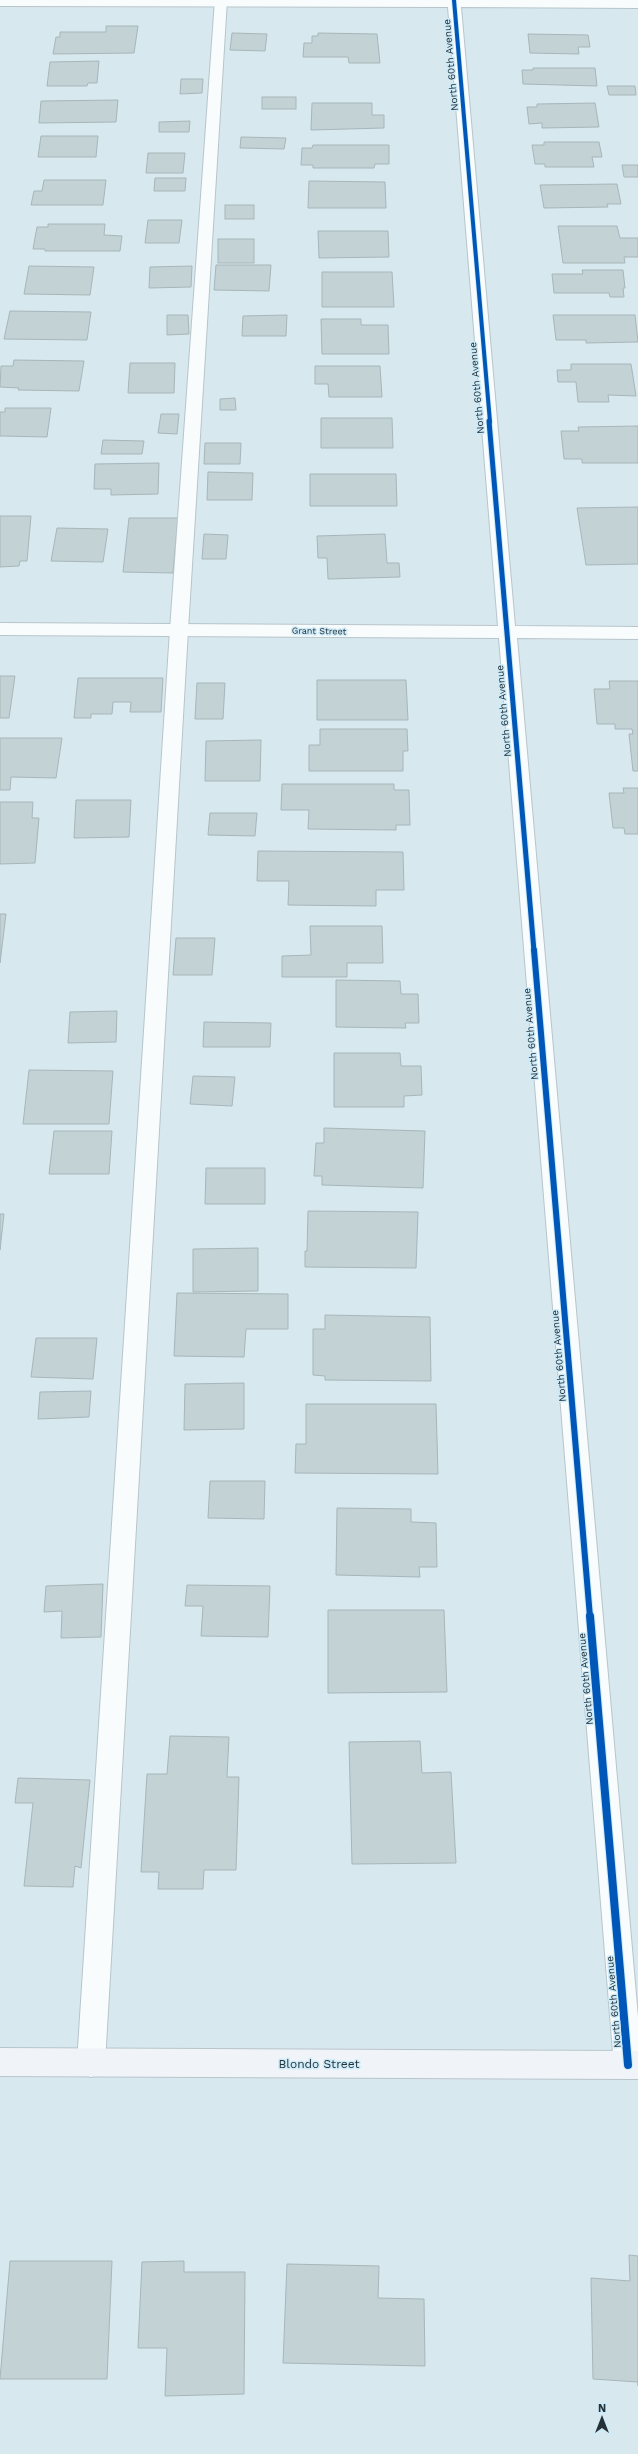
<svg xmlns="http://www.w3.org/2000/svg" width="638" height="2454" font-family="'Work Sans',sans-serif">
<rect width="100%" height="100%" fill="#d7e8ef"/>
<g fill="#c3d2d5" stroke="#a8b6b9">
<path d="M 106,26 L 138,26 L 134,53 L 53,54 L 56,37 L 60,37 L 60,32 L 106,32 Z"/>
<path d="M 232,33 L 267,34 L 265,51 L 230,50 Z"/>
<path d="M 318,33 L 377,34 L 380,63 L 349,63 L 348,57 L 303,57 L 304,43 L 312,43 L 312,36 L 318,36 Z"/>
<path d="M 528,34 L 588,35 L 590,47 L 578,47 L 579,54 L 530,53 Z"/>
<path d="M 99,61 L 97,83 L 88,83 L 87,86 L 47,86 L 50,62 Z"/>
<path d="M 533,68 L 595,68 L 597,86 L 523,84 L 522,70 L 533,70 Z"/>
<path d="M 181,79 L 203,79 L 202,93 L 180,94 Z"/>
<path d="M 607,86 L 635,86 L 636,95 L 609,95 Z"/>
<rect x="262" y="97" width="34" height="12"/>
<path d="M 118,100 L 116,122 L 39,123 L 41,101 Z"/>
<path d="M 312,103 L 372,103 L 372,115 L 384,115 L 384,128 L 311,130 Z"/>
<path d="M 595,103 L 599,127 L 542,128 L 542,123 L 529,124 L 527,107 L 537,107 L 537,104 Z"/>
<path d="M 190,121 L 189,132 L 159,132 L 159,122 Z"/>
<path d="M 41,136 L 98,136 L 96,157 L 38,157 Z"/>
<path d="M 241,137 L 286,138 L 284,149 L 240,148 Z"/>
<path d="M 544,142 L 599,142 L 602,157 L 592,157 L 594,167 L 545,167 L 545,164 L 535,164 L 532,145 L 544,145 Z"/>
<path d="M 313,145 L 389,145 L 389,164 L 375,164 L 374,168 L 313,168 L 313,165 L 301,165 L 302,148 L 312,148 Z"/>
<path d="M 148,153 L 185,153 L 183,173 L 146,173 Z"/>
<path d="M 622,165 L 638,165 L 638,177 L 624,177 Z"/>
<path d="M 155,178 L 186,178 L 185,191 L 154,191 Z"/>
<path d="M 44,180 L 106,180 L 103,205 L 31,205 L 34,191 L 42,191 Z"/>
<path d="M 309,181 L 385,182 L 386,208 L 308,208 Z"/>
<path d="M 617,184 L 621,204 L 607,204 L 608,207 L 544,208 L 540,185 Z"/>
<rect x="225" y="205" width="29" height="14"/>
<path d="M 148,220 L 182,220 L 179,243 L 145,243 Z"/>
<path d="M 48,224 L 105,224 L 104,235 L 122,236 L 120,251 L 45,251 L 45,249 L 33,249 L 37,227 L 48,227 Z"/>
<path d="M 558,226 L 617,226 L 620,238 L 638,238 L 638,257 L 624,257 L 625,263 L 563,263 Z"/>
<path d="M 318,231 L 388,231 L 389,257 L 319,258 Z"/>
<rect x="218" y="239" width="36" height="24"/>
<path d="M 216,265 L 271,265 L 269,291 L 214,290 Z"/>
<path d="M 29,266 L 94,267 L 90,295 L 24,294 Z"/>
<path d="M 192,266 L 191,287 L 149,288 L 150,267 Z"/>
<path d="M 582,270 L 623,270 L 625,288 L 623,288 L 624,297 L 610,297 L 609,293 L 554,293 L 552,274 L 583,274 Z"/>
<path d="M 322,272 L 392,272 L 394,307 L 322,307 Z"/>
<path d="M 10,311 L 91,312 L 87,340 L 4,339 Z"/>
<path d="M 167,315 L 188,315 L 189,334 L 167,335 Z"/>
<path d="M 287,315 L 286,336 L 242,336 L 243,316 Z"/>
<path d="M 553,315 L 635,315 L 638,342 L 586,343 L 586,340 L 556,340 Z"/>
<path d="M 321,319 L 361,319 L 361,325 L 388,325 L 389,354 L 322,354 Z"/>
<path d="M 14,360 L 84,361 L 79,391 L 18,390 L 19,388 L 0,387 L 1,366 L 13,366 Z"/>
<path d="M 130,363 L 175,363 L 174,393 L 128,393 Z"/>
<path d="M 571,364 L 631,364 L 636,396 L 608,395 L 609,402 L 578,402 L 576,382 L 558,382 L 557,370 L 571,370 Z"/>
<path d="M 315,366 L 380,366 L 382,397 L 329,397 L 328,384 L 315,384 Z"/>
<path d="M 235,398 L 236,410 L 220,410 L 220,399 Z"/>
<path d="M 5,408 L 51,408 L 47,437 L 0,436 L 0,412 L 5,412 Z"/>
<path d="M 161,414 L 179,414 L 177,434 L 158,433 Z"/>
<path d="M 321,418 L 392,418 L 393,448 L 321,448 Z"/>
<path d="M 638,426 L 638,463 L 582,463 L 582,459 L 564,459 L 561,431 L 579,431 L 578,427 Z"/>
<path d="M 103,440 L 144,441 L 142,454 L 101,454 Z"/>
<path d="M 205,443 L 241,443 L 240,464 L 204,464 Z"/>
<path d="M 159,463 L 158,494 L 111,495 L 111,489 L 94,489 L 95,464 Z"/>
<path d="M 208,472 L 253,473 L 252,500 L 207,500 Z"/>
<path d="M 310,474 L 396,474 L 397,506 L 310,506 Z"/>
<path d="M 638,507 L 638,564 L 586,565 L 577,508 Z"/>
<path d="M 0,516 L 31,516 L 27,561 L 20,561 L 19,566 L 0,567 Z"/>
<path d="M 129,518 L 178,518 L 173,573 L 123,572 Z"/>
<path d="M 57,528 L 108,529 L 103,562 L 51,561 Z"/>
<path d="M 204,534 L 228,535 L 226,559 L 202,559 Z"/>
<path d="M 385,534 L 387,563 L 399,563 L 400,577 L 328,579 L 327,558 L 318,558 L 317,536 Z"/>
<path d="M 0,676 L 15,676 L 9,718 L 0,718 Z"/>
<path d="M 78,678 L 163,678 L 161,712 L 130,712 L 131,702 L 113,702 L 112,714 L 91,714 L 91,718 L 74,718 Z"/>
<path d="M 317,680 L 406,680 L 408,720 L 317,720 Z"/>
<path d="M 609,681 L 638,681 L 638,771 L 633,771 L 629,734 L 633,734 L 632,729 L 615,729 L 615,724 L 597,724 L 594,689 L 610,689 Z"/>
<path d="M 197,683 L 225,683 L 223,719 L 195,719 Z"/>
<path d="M 320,729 L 407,729 L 408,751 L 403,751 L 403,771 L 309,771 L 309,745 L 320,745 Z"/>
<path d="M 0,738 L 62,738 L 56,778 L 11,777 L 10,790 L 0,790 Z"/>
<path d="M 261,740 L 260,781 L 205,781 L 206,741 Z"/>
<path d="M 282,784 L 394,784 L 394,790 L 409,790 L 410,825 L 396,825 L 396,830 L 308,829 L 309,810 L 281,810 Z"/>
<path d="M 623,788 L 638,788 L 638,834 L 625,834 L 624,828 L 613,828 L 609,793 L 624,793 Z"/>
<path d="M 76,800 L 131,800 L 129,837 L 74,838 Z"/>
<path d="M 0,802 L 33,802 L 32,818 L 39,818 L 35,863 L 0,864 Z"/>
<path d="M 210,813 L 257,813 L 255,836 L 208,835 Z"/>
<path d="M 258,851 L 403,852 L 404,890 L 376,890 L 376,906 L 288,905 L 289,881 L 257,881 Z"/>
<path d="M 0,914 L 6,914 L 0,963 Z"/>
<path d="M 310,926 L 382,926 L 383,963 L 347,963 L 347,977 L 282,977 L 282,956 L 311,955 Z"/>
<path d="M 176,938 L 215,938 L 212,975 L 173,975 Z"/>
<path d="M 336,980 L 400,981 L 401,994 L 418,994 L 419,1023 L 405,1023 L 406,1028 L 336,1027 Z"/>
<path d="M 117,1011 L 116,1042 L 68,1043 L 70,1012 Z"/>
<path d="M 204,1022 L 271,1023 L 270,1047 L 203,1047 Z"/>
<path d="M 334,1053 L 400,1053 L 401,1066 L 421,1066 L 422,1095 L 404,1096 L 404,1107 L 334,1107 Z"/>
<path d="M 29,1070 L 113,1071 L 109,1124 L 23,1124 Z"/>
<path d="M 193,1076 L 235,1077 L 232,1106 L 190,1104 Z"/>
<path d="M 324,1128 L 425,1131 L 423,1188 L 322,1185 L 322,1176 L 314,1176 L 316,1143 L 324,1143 Z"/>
<path d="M 54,1131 L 112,1131 L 109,1174 L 49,1174 Z"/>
<path d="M 206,1168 L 265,1168 L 265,1204 L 205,1204 Z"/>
<path d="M 308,1211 L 418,1212 L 416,1268 L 305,1267 L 305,1251 L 307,1251 Z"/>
<path d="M 0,1214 L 4,1214 L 0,1250 Z"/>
<path d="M 258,1248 L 258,1291 L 193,1292 L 193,1249 Z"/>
<path d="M 177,1293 L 288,1294 L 288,1329 L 246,1329 L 244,1357 L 174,1356 Z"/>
<path d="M 325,1315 L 430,1317 L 431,1381 L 325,1380 L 325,1376 L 313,1375 L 313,1329 L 325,1329 Z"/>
<path d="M 36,1338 L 97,1338 L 93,1379 L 31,1377 Z"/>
<path d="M 244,1383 L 244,1429 L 184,1430 L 185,1384 Z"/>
<path d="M 91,1391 L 89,1417 L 38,1419 L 40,1392 Z"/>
<path d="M 306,1404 L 436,1404 L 438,1474 L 295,1473 L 296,1444 L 306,1444 Z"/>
<path d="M 210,1481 L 265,1481 L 264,1519 L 208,1518 Z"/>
<path d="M 337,1508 L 411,1509 L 411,1522 L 436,1523 L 437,1567 L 419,1567 L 420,1577 L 336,1575 Z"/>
<path d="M 103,1584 L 101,1637 L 61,1638 L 62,1611 L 44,1612 L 46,1586 Z"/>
<path d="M 187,1585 L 270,1586 L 268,1637 L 201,1636 L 203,1606 L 185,1606 Z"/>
<path d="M 328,1610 L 444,1610 L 447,1692 L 328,1693 Z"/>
<path d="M 170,1736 L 229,1737 L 227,1777 L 239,1777 L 236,1870 L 204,1870 L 203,1889 L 158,1889 L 159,1872 L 141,1872 L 147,1774 L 167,1774 Z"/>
<path d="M 420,1741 L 422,1773 L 451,1772 L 456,1863 L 352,1864 L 349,1742 Z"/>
<path d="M 18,1778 L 90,1780 L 81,1868 L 75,1866 L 73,1887 L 24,1886 L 33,1803 L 15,1803 Z"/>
<path d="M 629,2255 L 638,2256 L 638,2386 L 638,2382 L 593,2379 L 591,2278 L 630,2281 Z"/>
<path d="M 10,2261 L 112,2261 L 107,2379 L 0,2379 Z"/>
<path d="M 184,2261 L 184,2272 L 245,2272 L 244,2394 L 165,2396 L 167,2348 L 138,2348 L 142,2262 Z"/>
<path d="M 287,2264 L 379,2266 L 378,2298 L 424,2299 L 425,2366 L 283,2363 Z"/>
</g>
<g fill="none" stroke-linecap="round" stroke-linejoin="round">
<g stroke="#b8c5cb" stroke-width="2">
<path id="service" d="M 215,0 L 227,0 L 188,630 L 105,2063 L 101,2073 L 91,2077 L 81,2073 L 77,2063 L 170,630 Z"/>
</g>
<g stroke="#b8c5cb" stroke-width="2">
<path id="minor" d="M 0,0 L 638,0 L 638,8 L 461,7 L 515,626 L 638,627 L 638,639 L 517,638 L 638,2017 L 638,2075 L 628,2079 L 618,2075 L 614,2065 L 499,638 L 0,635 L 0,623 L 498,626 L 448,7 L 0,6 Z"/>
</g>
<g stroke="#b8c5cb" stroke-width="2">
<path id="secondary" d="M 0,2048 L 638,2051 L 638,2079 L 0,2076 Z"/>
</g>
<use href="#service" fill="#f9fcfd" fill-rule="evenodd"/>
<use href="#minor" fill="#f9fcfd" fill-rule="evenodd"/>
<use href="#secondary" fill="#f0f4f8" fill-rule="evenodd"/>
<g stroke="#cdebf9" stroke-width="5.5">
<path id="cycleway-far3" d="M 454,0 L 490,422"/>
</g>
<g stroke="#cdebf9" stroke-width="7">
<path id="cycleway-far2" d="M 489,421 L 534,951"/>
</g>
<g stroke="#cdebf9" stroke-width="8">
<path id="cycleway-far1" d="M 534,950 L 590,1617"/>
</g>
<g stroke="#cdebf9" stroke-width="10">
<path id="cycleway" d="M 590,1616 L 628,2065"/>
</g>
<use href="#cycleway-far3" stroke="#0057b8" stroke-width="4"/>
<use href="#cycleway-far2" stroke="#0057b8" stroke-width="5"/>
<use href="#cycleway-far1" stroke="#0057b8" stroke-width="6"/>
<use href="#cycleway" stroke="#0057b8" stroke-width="8"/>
</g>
<g text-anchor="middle" stroke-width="3" stroke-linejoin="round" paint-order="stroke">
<g font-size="9" fill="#263137" stroke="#cdebf9">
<text transform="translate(319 631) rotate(1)" y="3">Grant Street</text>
</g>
<g font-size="10" fill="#263137" stroke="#cdebf9">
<text transform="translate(450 65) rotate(-95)" y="4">North 60th Avenue</text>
<text transform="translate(476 388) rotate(-95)" y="4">North 60th Avenue</text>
<text transform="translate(503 711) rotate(-95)" y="4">North 60th Avenue</text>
<text transform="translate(530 1034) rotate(-95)" y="4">North 60th Avenue</text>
<text transform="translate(558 1356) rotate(-95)" y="4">North 60th Avenue</text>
<text transform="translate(585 1679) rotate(-95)" y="4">North 60th Avenue</text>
<text transform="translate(613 2002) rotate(-95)" y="4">North 60th Avenue</text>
</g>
<g font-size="12" fill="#263137" stroke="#cdebf9">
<text x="319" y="2068">Blondo Street</text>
</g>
</g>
<g transform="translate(602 2418)" stroke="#cdebf9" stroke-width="3" paint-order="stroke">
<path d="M0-3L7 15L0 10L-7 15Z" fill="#263137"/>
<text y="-6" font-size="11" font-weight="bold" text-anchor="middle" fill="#263137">N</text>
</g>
</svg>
